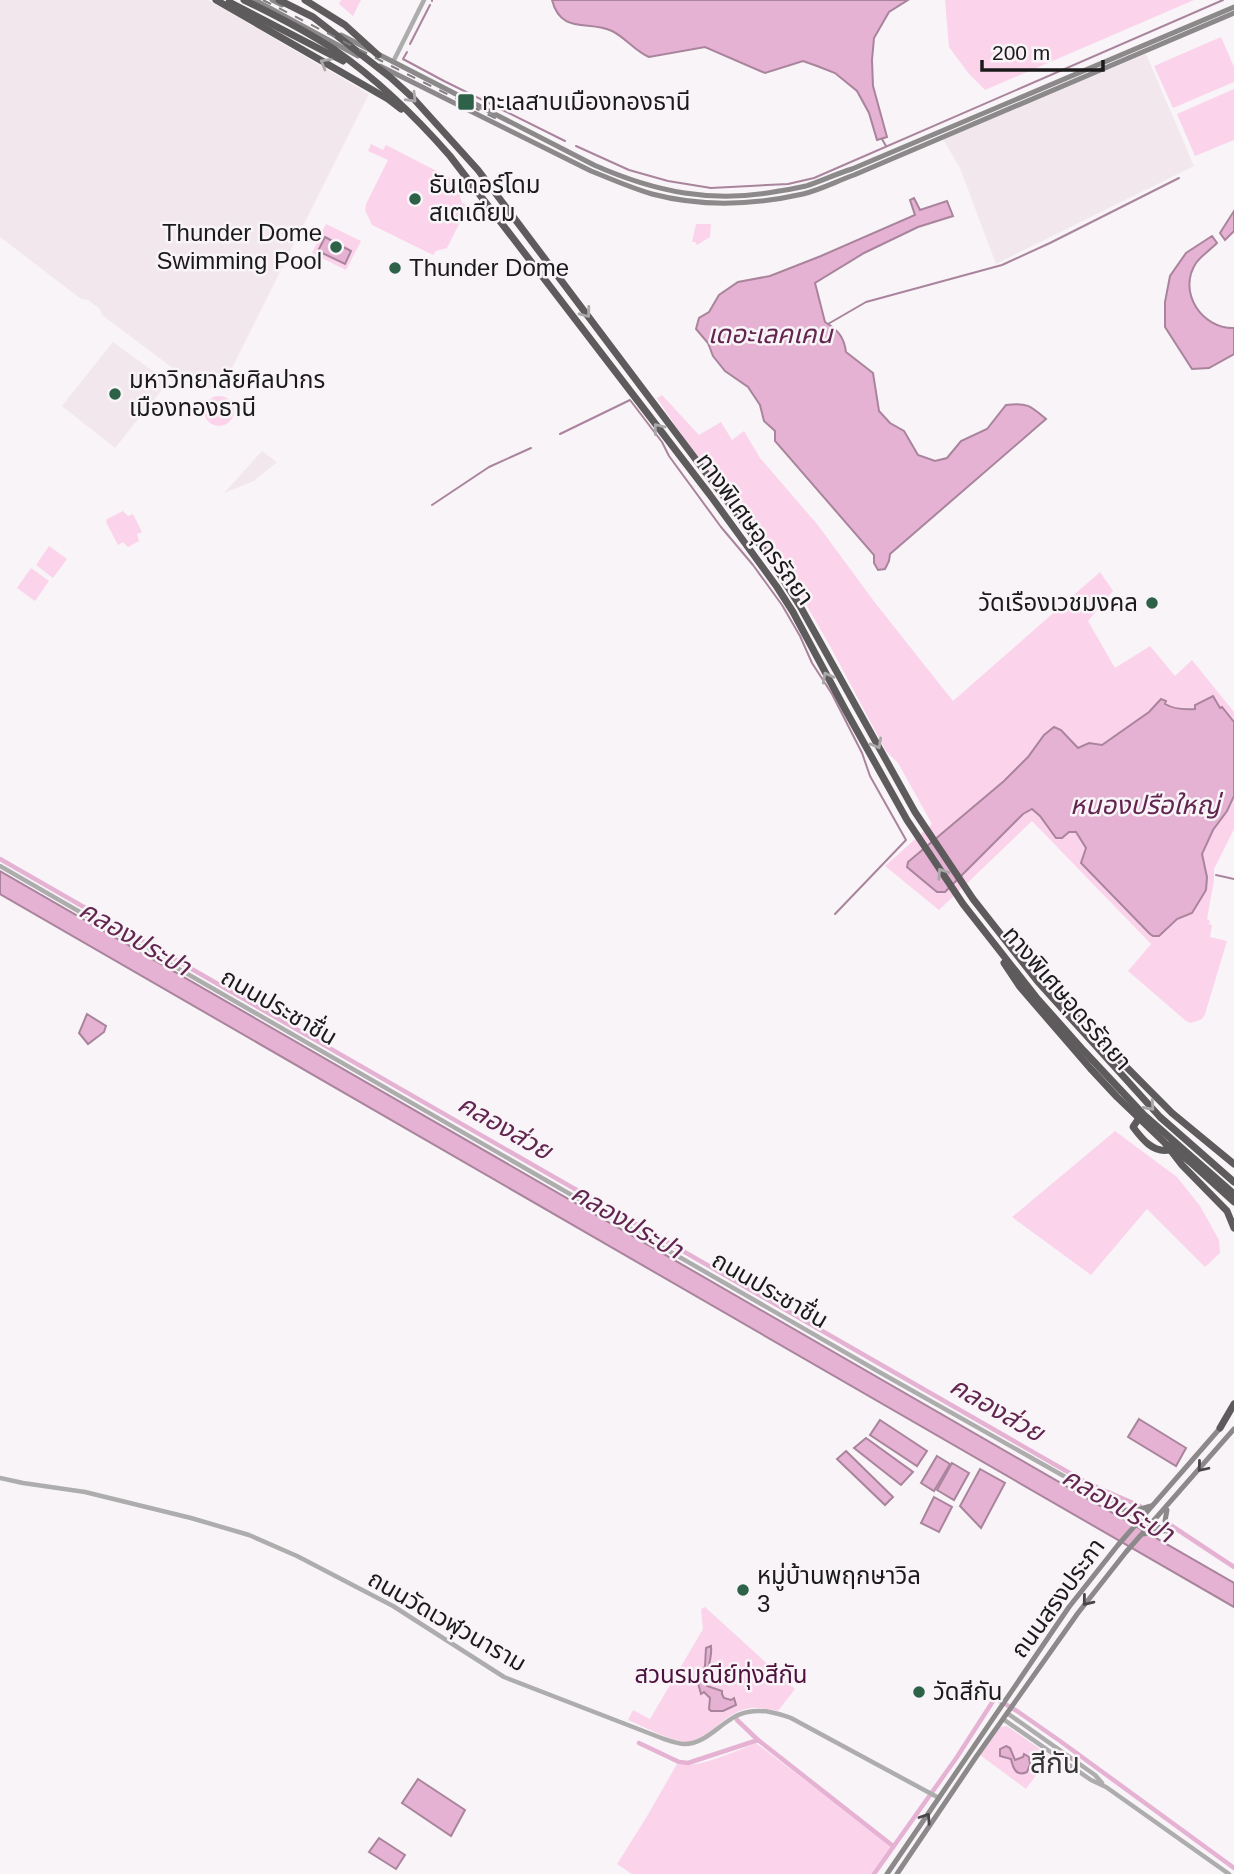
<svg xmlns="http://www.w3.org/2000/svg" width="1234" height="1874" font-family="Arial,'Noto Sans Thai',sans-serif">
<rect width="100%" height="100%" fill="#f8f4f7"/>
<g fill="#f3e7ee">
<path d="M 0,0 L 208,0 L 369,94 L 227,378 L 214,389 L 198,387 L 102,315 L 100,309 L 88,300 L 81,299 L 0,237 Z"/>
<path d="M 1146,54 L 1194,166 L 996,264 L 960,168 L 943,139 Z"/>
<path d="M 113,342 L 168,382 L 115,448 L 62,406 Z"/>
<path d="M 262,451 L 277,462 L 254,481 L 224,493 Z"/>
</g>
<g fill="#fbd4ec">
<path d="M 341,0 L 361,0 L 353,16 L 339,4 Z"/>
<path d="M 945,0 L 1194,0 L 985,90 L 969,74 L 949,47 Z"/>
<path d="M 1221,37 L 1234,67 L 1234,82 L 1173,108 L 1154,66 Z"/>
<path d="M 1234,89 L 1234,140 L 1195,156 L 1177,114 Z"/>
<path d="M 371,144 L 383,150 L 386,145 L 460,183 L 458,188 L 462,191 L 460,196 L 462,203 L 468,206 L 447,248 L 436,251 L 433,255 L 372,225 L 365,210 L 366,204 L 388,160 L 368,151 Z"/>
<path d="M 326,224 L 361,241 L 346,270 L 312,253 Z"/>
<path d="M 696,224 L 711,224 L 710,237 L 697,245 L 695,242 L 692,242 Z"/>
<path d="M 662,395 L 699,435 L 721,422 L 732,440 L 744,431 L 760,458 L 817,524 L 876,604 L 953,701 L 1100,572 L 1113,591 L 1088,621 L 1115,668 L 1150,646 L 1175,676 L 1192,660 L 1234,712 L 1234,829 L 1214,869 L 1214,880 L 1207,919 L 1210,921 L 1209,924 L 1212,925 L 1210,937 L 1227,941 L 1205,1014 L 1202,1019 L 1191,1023 L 1186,1021 L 1128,971 L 1151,944 L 1032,821 L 939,910 L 885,866 L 932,824 L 898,763 L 886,751 L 830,646 L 800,594 L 774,557 L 699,461 L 657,398 Z"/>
<circle cx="219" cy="411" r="15"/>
<path d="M 123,511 L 128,516 L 133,514 L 142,532 L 137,534 L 139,541 L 128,547 L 123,542 L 118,545 L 106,522 L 107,519 Z"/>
<path d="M 49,546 L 67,559 L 53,578 L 36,565 Z"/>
<path d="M 31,568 L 49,581 L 35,601 L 17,588 Z"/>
<path d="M 1115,1131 L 1177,1177 L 1200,1206 L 1219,1240 L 1220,1253 L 1205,1267 L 1147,1209 L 1091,1275 L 1012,1217 Z"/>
<path d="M 705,1607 L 795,1689 L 778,1711 C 767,1709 756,1706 746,1709 C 724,1713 705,1744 684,1742 C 669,1740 642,1726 628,1720 L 633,1710 L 650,1719 L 703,1629 L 701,1609 Z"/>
<path d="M 1007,1726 L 1050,1756 L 1026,1789 L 980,1755 L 1000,1727 Z"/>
<path d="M 756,1743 L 893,1846 L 874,1874 L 632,1874 L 617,1864 L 646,1818 L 677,1764 C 699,1769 735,1751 756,1743 Z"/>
</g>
<g fill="#e6b2d3" stroke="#a9849c" stroke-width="2">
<path d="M 552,0 L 908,0 L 889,12 L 874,38 L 872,60 L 873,86 L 887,137 L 877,140 L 869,113 L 857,91 L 835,73 L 817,66 L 803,61 L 765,73 L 705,47 L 649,57 C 635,51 626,38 612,31 C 589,20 561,35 552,0 Z"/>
<path d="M 914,198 L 920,210 L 947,201 L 953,216 L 918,227 L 864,253 L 815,283 L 825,322 C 838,330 844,337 846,352 L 873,373 L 879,411 L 890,423 L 904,431 L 918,455 L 935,461 L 947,458 L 961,441 L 987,429 L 1006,405 C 1027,402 1031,406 1046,419 L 890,554 L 889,561 L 885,569 L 878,570 L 874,563 L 874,555 L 775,441 L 775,431 L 764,421 L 760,405 L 748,387 L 725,371 L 713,356 L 708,343 L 696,329 L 699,318 L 709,312 L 719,295 L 738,282 L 770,276 L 821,256 L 915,215 L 910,200 Z"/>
<path d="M 1234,211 L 1234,231 L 1225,240 L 1220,233 Z"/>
<path d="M 1212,236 L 1217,243 C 1210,250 1201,256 1196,263 C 1177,292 1202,329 1234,328 L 1234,354 L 1209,368 L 1192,369 L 1165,327 L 1165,302 L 1170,276 L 1186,253 Z"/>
<path d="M 325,237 L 351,251 L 345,264 L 318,251 Z"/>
<path d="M 1213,696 L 1220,708 L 1222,707 L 1234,722 L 1234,796 L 1227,811 L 1213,830 L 1202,854 L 1207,877 L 1206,890 L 1192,913 L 1177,919 L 1159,936 L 1153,936 L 1150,934 L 1081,863 L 1086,848 L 1076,832 L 1069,832 L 1062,838 L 1056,838 L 1040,816 L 1032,809 L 1023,814 L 945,892 L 937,892 L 907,867 L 908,862 L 1004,781 L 1028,757 L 1044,735 L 1054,727 L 1061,730 L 1078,748 L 1089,743 L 1102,745 L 1149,712 L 1161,699 L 1166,701 L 1165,704 C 1174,709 1184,710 1195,709 L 1195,705 Z"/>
<path d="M 0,871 L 1234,1583 L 1234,1607 L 0,894 Z"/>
<path d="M 87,1014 L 106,1026 L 104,1032 L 88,1044 L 79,1033 Z"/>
<path d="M 1139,1419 L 1186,1448 L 1176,1466 L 1128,1437 Z"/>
<path d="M 880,1420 L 927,1451 L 917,1466 L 870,1435 Z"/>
<path d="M 866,1438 L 913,1472 L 901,1485 L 854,1448 Z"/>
<path d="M 846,1451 L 893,1497 L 885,1505 L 837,1459 Z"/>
<path d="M 937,1456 L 950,1464 L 934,1491 L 921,1483 Z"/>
<path d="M 952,1463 L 969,1473 L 954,1500 L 937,1490 Z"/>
<path d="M 980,1469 L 1005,1483 L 981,1528 L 960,1506 Z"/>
<path d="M 934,1497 L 952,1507 L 939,1532 L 921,1523 Z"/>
<path d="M 711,1646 C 713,1660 704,1673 707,1686 L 722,1691 L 722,1694 L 724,1698 L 731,1700 L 734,1698 L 736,1705 L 723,1711 L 711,1711 L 709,1709 L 710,1698 L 704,1692 L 701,1694 L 698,1683 L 705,1666 L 706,1648 Z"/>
<path d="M 1006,1746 L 1010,1748 L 1015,1760 L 1023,1757 L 1024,1754 L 1029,1757 L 1030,1764 L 1027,1772 C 1016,1777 1013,1768 1011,1759 L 1000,1756 L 1000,1749 Z"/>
<path d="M 418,1779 L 465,1810 L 451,1836 L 402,1803 Z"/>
<path d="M 379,1838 L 405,1855 L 396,1869 L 369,1852 Z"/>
</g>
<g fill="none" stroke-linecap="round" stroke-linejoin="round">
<g stroke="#a9849c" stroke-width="2">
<path d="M 432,1 L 432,0"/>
<path d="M 410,44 L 430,5"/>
<path d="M 407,52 L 403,59 L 444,81 L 565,141"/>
<path d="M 882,139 L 886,146"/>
<path d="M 576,146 L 629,170 L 668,181 L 711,188 L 788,184 L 814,178 L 1223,0"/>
<path d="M 828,324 L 866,302 L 1002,265 L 1050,243 L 1179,178"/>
<path d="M 560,434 L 630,400 L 662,442 L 669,456 L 721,527 L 753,565 L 782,605 L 800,636 L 812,663 L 832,694 L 862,753 L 870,776 L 906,840 L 835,914"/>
<path d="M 432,505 L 489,467 L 531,448"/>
<path d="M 1216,875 L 1234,879"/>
</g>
<g stroke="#e6b2d3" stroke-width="4.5">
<path d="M 0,859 L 1087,1483 L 1140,1506"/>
<path d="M 1169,1524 L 1234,1567"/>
<path d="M 737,1720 L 758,1740"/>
<path d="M 639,1743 L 679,1762 L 688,1763 L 758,1740 L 893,1846"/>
<path d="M 874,1874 L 957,1757 L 995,1698 L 1017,1711 L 1060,1741 L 1234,1868"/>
</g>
<g stroke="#aeadae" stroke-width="4.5">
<path d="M 393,62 L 424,0"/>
<path d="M 0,866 L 881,1373 L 1124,1510"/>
<path d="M 0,1478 L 23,1483 L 85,1492 L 191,1518 L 249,1535 L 297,1556 L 393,1606 L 504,1677 L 664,1739 C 670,1741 678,1744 685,1744 C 709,1744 724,1716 748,1712 C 763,1709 777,1713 791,1718 L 939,1798"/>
<path d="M 1007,1713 L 1095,1775 L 1102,1783"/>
<path d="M 1003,1719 L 1091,1780 L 1106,1787 L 1229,1874"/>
</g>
<g stroke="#8c898b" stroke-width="5">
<path d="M 255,0 L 358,56"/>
<path d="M 272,0 L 282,5"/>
<path d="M 341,35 L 594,165 C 655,192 713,204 779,191 C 788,190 797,188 806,186 C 821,181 836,174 852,169 L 1234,7"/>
<path d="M 380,66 L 591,171 C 611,179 631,188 652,194 C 701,207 754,205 803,194 C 820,190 837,181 854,175 L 1234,13"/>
<path d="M 1124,1510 L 1171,1533"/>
<path d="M 1127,1510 L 1140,1509 L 1151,1506"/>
<path d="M 1167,1510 L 1165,1521 L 1171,1533"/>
<path d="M 1143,1534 L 1157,1531 L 1164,1531"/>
<path d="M 887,1874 L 1069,1607 L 1118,1545 L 1222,1426"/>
<path d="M 897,1874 L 976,1757 L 1078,1613 L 1126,1552 L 1234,1429"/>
</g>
<g stroke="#5e5b5d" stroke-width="7">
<path d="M 216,0 L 388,99 L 401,109"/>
<path d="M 244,0 C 275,15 306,31 335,50 C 378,80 415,116 450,156 L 710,495 L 777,587 L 793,612 L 846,711 L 907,820 L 963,904 L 1036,997 L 1084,1051 L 1144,1115 L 1234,1194"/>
<path d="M 279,0 L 313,17 L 390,77 L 413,98 L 478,170 L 767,554 L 800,606 L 915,812 L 973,899 L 1039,983 L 1160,1117 L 1234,1182"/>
<path d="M 305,0 L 345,25 L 378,55"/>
<path d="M 229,2 L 343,61"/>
<path d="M 1004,963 L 1020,987 L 1090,1068 L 1117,1097 L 1165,1143 L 1182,1165 L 1227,1211 L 1234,1228"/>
<path d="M 1056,996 L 1172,1113 L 1234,1164"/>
<path d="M 1139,1118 L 1133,1127 C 1142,1139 1153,1153 1169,1150"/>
<path d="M 1169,1145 L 1190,1162 L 1234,1202"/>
<path d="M 1220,1428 L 1234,1404"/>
</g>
<path stroke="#807e80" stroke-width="2" stroke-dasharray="9 9" stroke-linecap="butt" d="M 263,0 L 403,72 L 499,120"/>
</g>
<defs><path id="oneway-chevron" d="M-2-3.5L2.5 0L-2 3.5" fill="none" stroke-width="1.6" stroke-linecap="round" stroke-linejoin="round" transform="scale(1.75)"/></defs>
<g stroke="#aba8aa">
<use href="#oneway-chevron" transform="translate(325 63) rotate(-150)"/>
<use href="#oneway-chevron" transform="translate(412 98) rotate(46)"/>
<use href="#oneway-chevron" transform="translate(586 313) rotate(53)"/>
<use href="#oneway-chevron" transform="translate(658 428) rotate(-128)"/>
<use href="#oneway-chevron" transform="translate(827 677) rotate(-118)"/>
<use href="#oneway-chevron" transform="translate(877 744) rotate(61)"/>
<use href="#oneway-chevron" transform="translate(942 873) rotate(-124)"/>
<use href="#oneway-chevron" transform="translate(1150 1106) rotate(48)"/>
</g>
<g stroke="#484648">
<use href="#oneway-chevron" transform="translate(1202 1467) rotate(130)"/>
<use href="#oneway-chevron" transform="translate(1087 1601) rotate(129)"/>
<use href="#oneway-chevron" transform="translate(926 1818) rotate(-56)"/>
</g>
<g fill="#2d6249" stroke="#f8f4f7" stroke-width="2.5">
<rect x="457" y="93" width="18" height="18" rx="3.5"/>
<circle cx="415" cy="199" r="7"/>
<circle cx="336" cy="247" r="7"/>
<circle cx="395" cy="268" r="7"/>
<circle cx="115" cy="394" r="7"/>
<circle cx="1152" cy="603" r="7"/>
<circle cx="743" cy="1590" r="7"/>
<circle cx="919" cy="1692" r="7"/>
</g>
<g text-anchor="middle" stroke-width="5" stroke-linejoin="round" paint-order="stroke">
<g font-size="24" fill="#1b1a1b" stroke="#f8f4f7" text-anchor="start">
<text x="482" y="110">ทะเลสาบเมืองทองธานี</text>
<text x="429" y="193">ธันเดอร์โดม<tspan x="429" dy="28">สเตเดียม</tspan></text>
<text x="322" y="241" text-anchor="end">Thunder Dome<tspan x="322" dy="28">Swimming Pool</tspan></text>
<text x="409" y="276">Thunder Dome</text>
<text x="129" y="388">มหาวิทยาลัยศิลปากร<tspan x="129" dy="28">เมืองทองธานี</tspan></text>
<text x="1138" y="611" text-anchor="end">วัดเรืองเวชมงคล</text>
<text x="757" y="1584">หมู่บ้านพฤกษาวิล<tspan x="757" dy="28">3</tspan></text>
<text x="933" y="1700">วัดสีกัน</text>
</g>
<g font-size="24" fill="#1b1a1b" stroke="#f8f4f7">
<text transform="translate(755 529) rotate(54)" y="8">ทางพิเศษอุดรรัถยา</text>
<text transform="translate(1067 998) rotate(49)" y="8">ทางพิเศษอุดรรัถยา</text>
<text transform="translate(279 1007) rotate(30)" y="8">ถนนประชาชื่น</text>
<text transform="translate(770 1290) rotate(30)" y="8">ถนนประชาชื่น</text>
<text transform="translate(1058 1598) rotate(-54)" y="8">ถนนสรงประภา</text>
<text transform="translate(447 1621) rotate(30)" y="8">ถนนวัดเวฬุวนาราม</text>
</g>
<g font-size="24" fill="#4d113d" stroke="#f8f4f7">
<text x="721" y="1683">สวนรมณีย์ทุ่งสีกัน</text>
</g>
<g font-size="26" font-style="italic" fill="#622550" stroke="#f8f4f7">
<text x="770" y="343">เดอะเลคเคน</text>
<text x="1145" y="814">หนองปรือใหญ่</text>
<text transform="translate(135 938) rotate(30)" y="9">คลองประปา</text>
<text transform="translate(505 1127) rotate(30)" y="9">คลองส่วย</text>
<text transform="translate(627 1221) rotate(30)" y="9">คลองประปา</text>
<text transform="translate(997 1409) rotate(30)" y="9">คลองส่วย</text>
<text transform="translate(1118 1505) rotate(30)" y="9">คลองประปา</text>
</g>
<g font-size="28" fill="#363335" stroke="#f8f4f7">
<text x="1055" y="1773">สีกัน</text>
</g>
</g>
<path d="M982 60v10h121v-10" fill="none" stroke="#1b1a1b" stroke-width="3.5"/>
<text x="992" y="60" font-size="21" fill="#1b1a1b" stroke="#f8f4f7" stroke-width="5" paint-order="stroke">200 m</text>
</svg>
